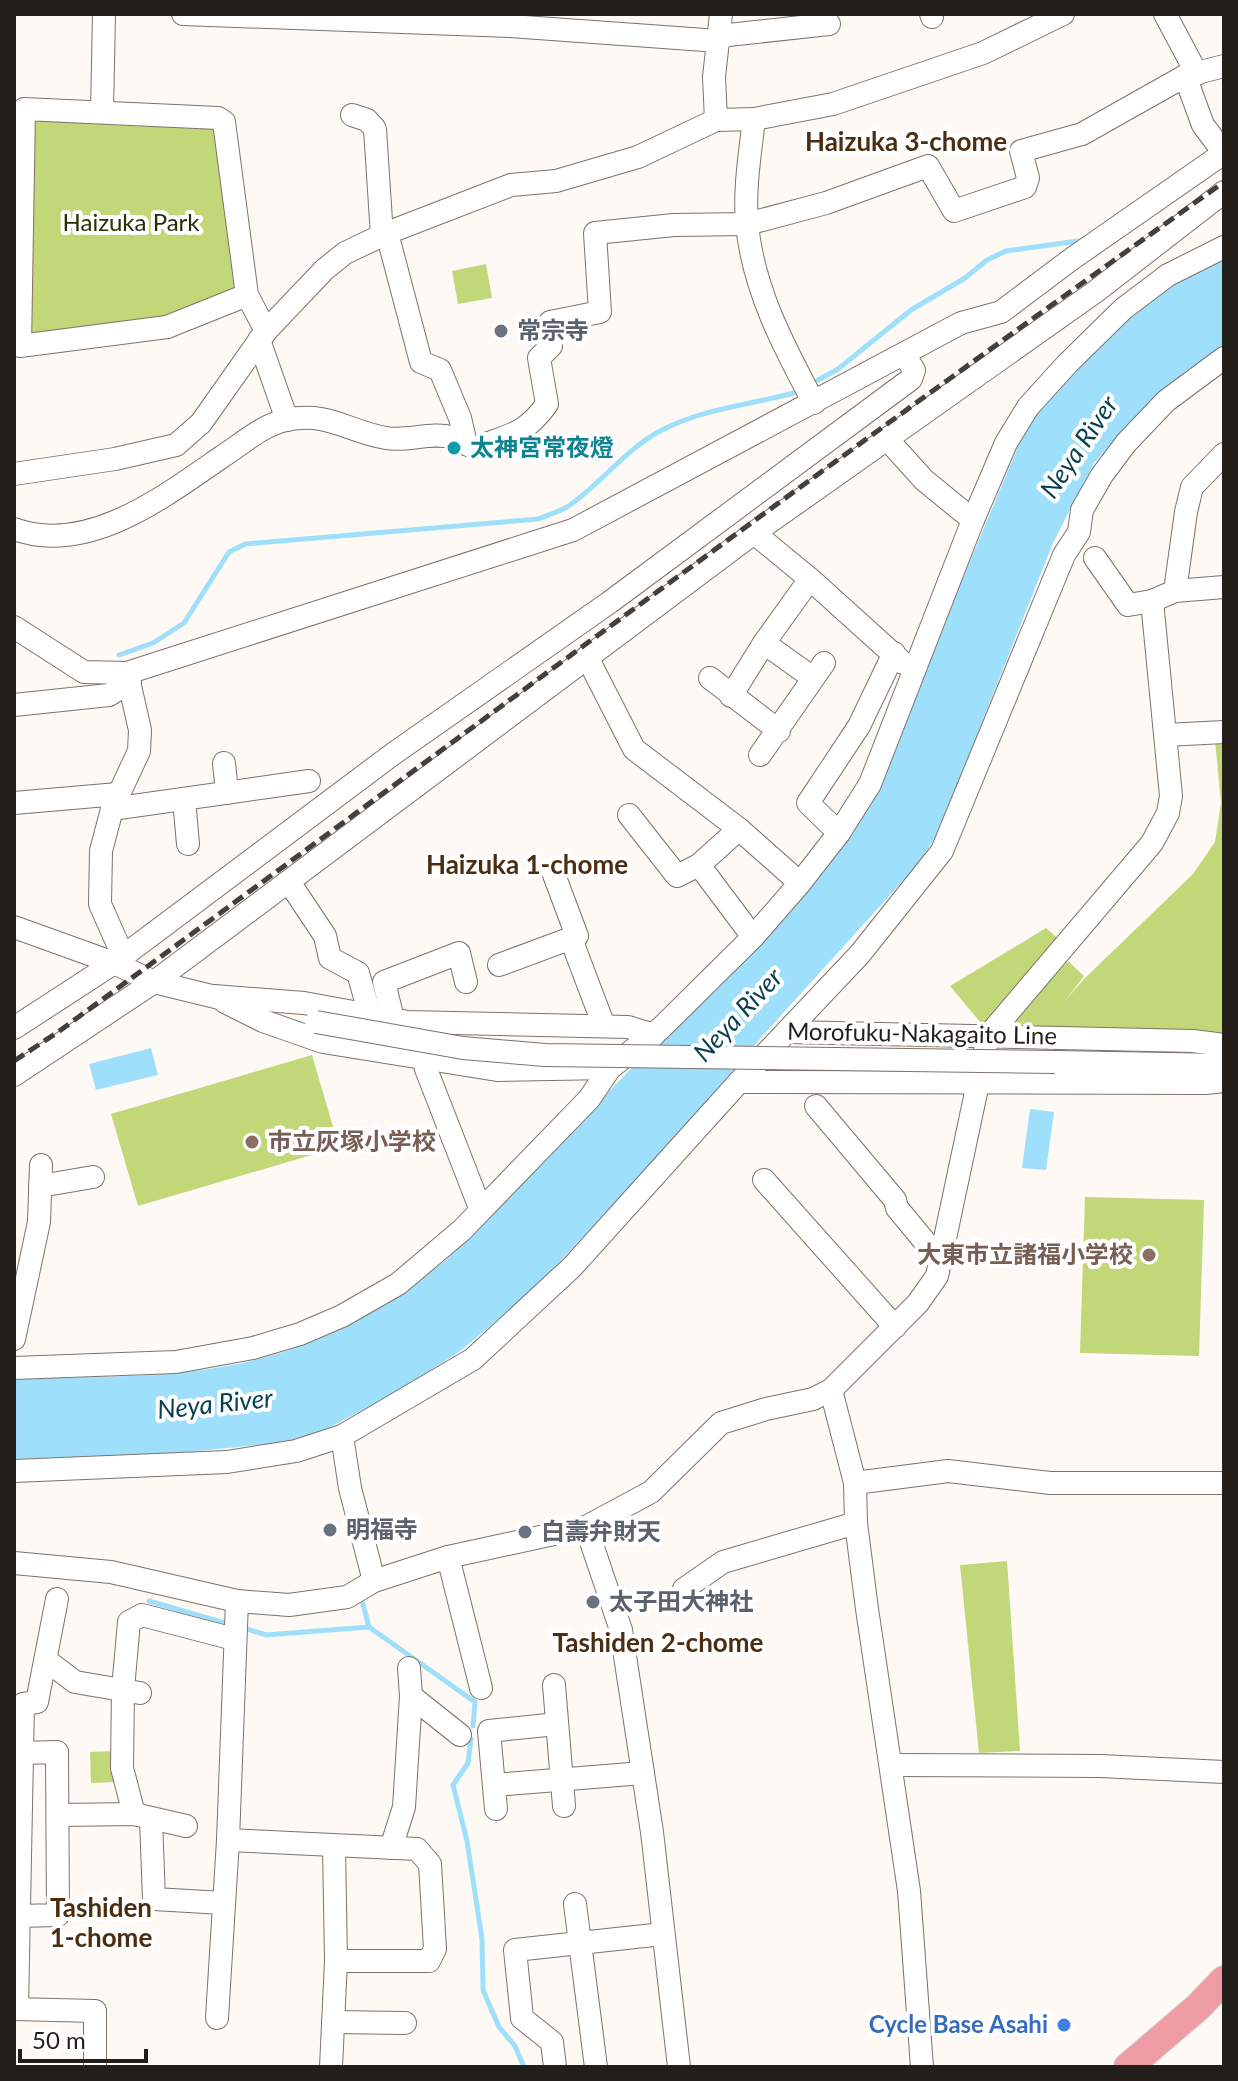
<svg xmlns="http://www.w3.org/2000/svg" width="1238" height="2081" font-family="Lato,'Noto Sans JP',sans-serif">
<rect width="100%" height="100%" fill="#fef9f5"/>
<g fill="#c2d777">
<path d="M 32,118 L 214,121 L 243,291 L 166,321 L 24,340 Z"/>
<path d="M 486,264 L 492,298 L 458,304 L 452,271 Z"/>
<path d="M 1224,739 L 1224,1035 L 1007,1027 L 1068,961 L 1084,976 L 1065,1001 L 1084,979 L 1193,874 L 1215,842 L 1221,803 L 1215,740 Z"/>
<path d="M 1046,928 L 1062,942 L 986,1029 L 950,986 Z"/>
<path d="M 312,1055 L 339,1147 L 138,1206 L 111,1114 Z"/>
<path d="M 1085,1197 L 1204,1200 L 1199,1356 L 1080,1353 Z"/>
<path d="M 1007,1561 L 1020,1751 L 979,1753 L 960,1565 Z"/>
<path d="M 115,1751 L 116,1782 L 91,1783 L 90,1752 Z"/>
</g>
<g fill="#9ee0fc">
<path d="M 1224,257 L 1224,346 L 1187,370 L 1130,422 L 1094,463 L 1053,543 L 938,833 L 918,864 L 766,1032 L 661,1154 L 529,1294 L 459,1352 L 396,1392 L 319,1433 L 279,1443 L 167,1454 L 14,1459 L 14,1379 C 106,1376 204,1380 292,1349 C 345,1330 399,1293 445,1261 L 737,959 L 876,785 L 1020,442 C 1027,430 1034,416 1043,405 C 1089,348 1156,287 1224,257 Z"/>
<path d="M 151,1048 L 158,1075 L 96,1090 L 89,1064 Z"/>
<path d="M 1030,1109 L 1054,1112 L 1046,1170 L 1022,1168 Z"/>
</g>
<g fill="none" stroke-linecap="round" stroke-linejoin="round">
<g stroke="#9ee0fc" stroke-width="5">
<path d="M 818,380 L 838,369 L 911,310 L 965,278 L 987,260 L 1006,251 L 1078,241"/>
<path d="M 119,655 L 153,643 L 184,623 L 229,552 L 245,544 L 538,519 C 548,515 558,512 567,507 C 600,485 623,452 658,432 C 700,409 748,405 794,393"/>
<path d="M 149,1601 L 231,1625"/>
<path d="M 363,1604 L 369,1627"/>
<path d="M 241,1627 L 266,1635 L 369,1627 L 475,1702 L 473,1726"/>
<path d="M 471,1739 L 468,1763 L 453,1785 L 467,1841 L 482,1939 L 483,1990 L 499,2027 L 515,2046 L 524,2067"/>
</g>
<g stroke="#7d726a" stroke-width="24">
<g id="minor">
<path d="M 183,14 L 510,26 L 719,41"/>
<path d="M 931,14 L 932,17"/>
<path d="M 1165,14 L 1197,74"/>
<path d="M 719,36 L 829,24"/>
<path d="M 1185,76 L 1203,125 L 1224,153"/>
<path d="M 102,112 L 104,14"/>
<path d="M 352,115 L 367,120 L 375,129 L 382,236"/>
<path d="M 754,119 C 750,154 744,189 747,224 C 753,289 784,347 814,403"/>
<path d="M 716,120 L 714,77 L 721,14"/>
<path d="M 387,233 L 421,362 L 440,370 L 460,418 L 466,444"/>
<path d="M 247,295 L 167,327 L 20,346 L 24,109 L 218,118 L 224,122 L 247,295 L 266,331"/>
<path d="M 259,340 L 287,420"/>
<path d="M 887,439 L 924,480 L 973,520"/>
<path d="M 14,474 L 115,459 L 176,445 L 201,423 L 266,331 L 324,270 L 345,253 L 387,233 L 511,185 L 556,181 L 638,157 L 716,120 L 754,119 L 833,104 L 983,53 L 1063,14"/>
<path d="M 14,529 C 88,556 165,496 223,456 C 243,443 263,425 286,420 C 328,411 349,432 386,438 C 407,442 433,431 453,438 C 460,440 467,445 475,448 C 509,435 525,435 547,404 L 539,358 L 551,346 L 550,322 L 600,312 L 595,233 L 674,225 L 747,224 L 826,203 L 928,166 L 954,211 L 1025,187 L 1028,178 L 1021,151 L 1082,134 L 1185,76 L 1224,66"/>
<path d="M 754,533 L 810,579 L 903,663"/>
<path d="M 1095,558 L 1128,605 L 1152,601 L 1175,591 L 1224,587"/>
<path d="M 1175,591 L 1186,512 L 1192,487 L 1224,454"/>
<path d="M 14,627 L 84,672 L 127,673 L 573,530 L 961,323 L 1001,312 L 1073,258 L 1224,153"/>
<path d="M 764,643 L 813,678"/>
<path d="M 587,657 L 634,749 L 739,829 L 800,883"/>
<path d="M 710,678 L 779,731"/>
<path d="M 731,696 L 764,643 L 810,579"/>
<path d="M 14,705 L 109,695 L 130,682"/>
<path d="M 1166,735 L 1224,732"/>
<path d="M 760,755 L 824,663"/>
<path d="M 224,763 L 227,793"/>
<path d="M 184,799 L 188,844"/>
<path d="M 14,803 L 118,794"/>
<path d="M 112,809 L 309,781"/>
<path d="M 629,815 L 677,876 L 699,865 L 739,829"/>
<path d="M 839,833 L 808,803 L 859,726 L 894,653"/>
<path d="M 699,865 L 753,937"/>
<path d="M 289,882 L 325,936 L 330,958 L 358,973 L 370,1015"/>
<path d="M 14,927 L 114,963 L 154,982 L 228,1000"/>
<path d="M 571,939 L 604,1026"/>
<path d="M 123,956 L 100,904 L 101,851 L 112,809 L 139,751 L 140,730 L 127,673"/>
<path d="M 499,965 L 577,936 L 553,872"/>
<path d="M 214,996 L 304,1003 L 408,1022 L 628,1027 L 654,1035"/>
<path d="M 225,1002 L 263,1021 L 323,1042 L 497,1070 L 610,1068"/>
<path d="M 393,1019 L 384,982 L 459,953 L 466,982"/>
<path d="M 14,1028 L 114,963 L 393,754 L 610,602 L 911,379 L 914,370 L 904,354"/>
<path d="M 788,1032 L 1193,1041 L 1224,1045"/>
<path d="M 424,1058 L 426,1069 L 480,1208"/>
<path d="M 1055,1062 L 1224,1065"/>
<path d="M 14,1075 L 154,982 L 754,533 L 1095,292 L 1224,192"/>
<path d="M 739,1082 L 1206,1083 L 1224,1081"/>
<path d="M 816,1106 L 895,1200 L 897,1208 L 940,1260"/>
<path d="M 764,1180 L 895,1327"/>
<path d="M 40,1186 L 93,1177"/>
<path d="M 14,1339 L 39,1222 L 41,1165"/>
<path d="M 14,1368 L 176,1362 L 253,1348 L 300,1334 L 342,1316 L 398,1284 L 462,1230 L 589,1099 L 610,1068 L 661,1028 L 753,937 L 800,883 L 839,833 L 870,784 L 973,520 L 1006,443 L 1028,407 L 1067,364 L 1123,309 L 1168,275 L 1224,247"/>
<path d="M 831,1390 L 855,1483 L 856,1523 L 867,1609 L 909,1891 L 922,2067"/>
<path d="M 342,1436 L 350,1488 L 374,1581"/>
<path d="M 14,1471 L 227,1462 L 296,1451 L 342,1436 L 473,1359 L 572,1267 L 739,1082 L 860,954 L 942,851 L 1064,555 L 1079,532 L 1082,510 L 1102,475 L 1126,443 L 1166,401 L 1224,358"/>
<path d="M 855,1483 L 948,1471 L 1050,1483 L 1224,1483"/>
<path d="M 586,1527 L 621,1630 L 652,1832 L 679,2067"/>
<path d="M 448,1557 L 481,1688"/>
<path d="M 14,1563 L 111,1572 L 237,1601 L 289,1605 L 347,1597 L 374,1581 L 448,1557 L 586,1527 L 651,1492 L 721,1423 L 766,1409 L 813,1399 L 831,1390 L 918,1303 L 937,1276 L 988,1036 L 1152,843 L 1168,813 L 1171,796 L 1152,601"/>
<path d="M 684,1589 L 723,1562 L 856,1523"/>
<path d="M 46,1660 L 75,1682 L 140,1693"/>
<path d="M 554,1685 L 564,1806"/>
<path d="M 411,1696 L 460,1735"/>
<path d="M 891,1765 L 1100,1766 L 1224,1772"/>
<path d="M 494,1785 L 643,1773"/>
<path d="M 496,1809 L 489,1731 L 557,1724"/>
<path d="M 134,1814 L 122,1768 L 123,1689 L 129,1622 L 142,1615 L 234,1639"/>
<path d="M 58,1815 L 134,1814 L 186,1826"/>
<path d="M 151,1819 L 154,1899 L 223,1903"/>
<path d="M 228,1840 L 417,1849 L 430,1864 L 435,1949 L 429,1961 L 336,1961"/>
<path d="M 391,1848 L 404,1807 L 411,1696 L 409,1668"/>
<path d="M 575,1904 L 596,2067"/>
<path d="M 18,1916 L 58,1915 L 57,1752 L 21,1753"/>
<path d="M 14,2009 L 95,2011 L 95,2067"/>
<path d="M 17,2009 L 23,1704 L 37,1702 L 57,1599"/>
<path d="M 217,2018 L 228,1840 L 237,1601"/>
<path d="M 333,2022 L 405,2023"/>
<path d="M 331,2067 L 336,1961 L 334,1847"/>
<path d="M 555,2067 L 552,2042 L 522,2018 L 515,1950 L 663,1934"/>
</g>
</g>
<g stroke="#d7d6d6" stroke-width="30">
<path id="major" d="M 1128,2067 L 1198,2007 L 1224,1980"/>
</g>
<use href="#minor" stroke="#fff" stroke-width="22"/>
<use href="#major" stroke="#ee9ba4" stroke-width="28"/>
<path stroke="#433f3b" stroke-width="5" stroke-dasharray="12 6" stroke-linecap="butt" d="M 14,1061 L 58,1032 C 446,748 832,460 1224,182"/>
<g stroke="#7d726a" stroke-width="24" stroke-linecap="butt">
<path id="minor-bridge" d="M 316,1022 L 463,1048 L 545,1055 L 1055,1062"/>
</g>
<use href="#minor-bridge" stroke="#fff" stroke-width="22"/>
</g>
<g fill="#6b7280" stroke="#fff" stroke-width="3">
<circle cx="501" cy="331" r="8"/>
<circle cx="330" cy="1530" r="8"/>
<circle cx="525" cy="1532" r="8"/>
<circle cx="593" cy="1602" r="8"/>
</g>
<circle fill="#0f9aa8" stroke="#fff" stroke-width="3" cx="454" cy="448" r="8"/>
<g fill="#8d6e63" stroke="#fff" stroke-width="3">
<circle cx="252" cy="1142" r="8"/>
<circle cx="1149" cy="1255" r="8"/>
</g>
<circle fill="#3f7fe0" stroke="#fff" stroke-width="3" cx="1064" cy="2025" r="8"/>
<g text-anchor="middle" stroke-width="8" stroke-linejoin="round" paint-order="stroke">
<g font-size="24" fill="#262e03" stroke="#fff">
<text x="131" y="231">Haizuka Park</text>
</g>
<g font-size="24" font-weight="bold" fill="#5b616d" stroke="#fff" text-anchor="start">
<text x="517" y="339">常宗寺</text>
<text x="346" y="1538">明福寺</text>
<text x="541" y="1540">白壽弁財天</text>
<text x="609" y="1610">太子田大神社</text>
</g>
<g font-size="24" font-weight="bold" fill="#0d838f" stroke="#fff" text-anchor="start">
<text x="470" y="456">太神宮常夜燈</text>
</g>
<g font-size="24" fill="#221e1a" stroke="#fff">
<text transform="translate(922 1034) rotate(1)" y="8">Morofuku-Nakagaito Line</text>
</g>
<g font-size="24" font-weight="bold" fill="#785e54" stroke="#fff" text-anchor="start">
<text x="268" y="1150">市立灰塚小学校</text>
<text x="1133" y="1263" text-anchor="end">大東市立諸福小学校</text>
</g>
<g font-size="24" font-weight="bold" fill="#366cbe" stroke="#fff" text-anchor="end">
<text x="1048" y="2033">Cycle Base Asahi</text>
</g>
<g font-size="26" font-weight="bold" fill="#4b2d11" stroke="#fff">
<text x="906" y="151">Haizuka 3-chome</text>
<text x="527" y="874">Haizuka 1-chome</text>
<text x="658" y="1652">Tashiden 2-chome</text>
<text x="101" y="1917">Tashiden<tspan x="101" dy="30">1-chome</tspan></text>
</g>
<g font-size="26" font-style="italic" fill="#063f52" stroke="#fff">
<text transform="translate(1079 447) rotate(-56)" y="9">Neya River</text>
<text transform="translate(738 1015) rotate(-47)" y="9">Neya River</text>
<text transform="translate(215 1404) rotate(-6)" y="9">Neya River</text>
</g>
</g>
<rect width="1238" height="2081" fill="none" stroke="#221e1a" stroke-width="32"/>
<path d="M20 2049v12h126v-12" fill="none" stroke="#221e1a" stroke-width="4"/>
<text x="32" y="2049" font-size="24" fill="#221e1a" stroke="#ffffff" stroke-width="6" paint-order="stroke">50 m</text>
</svg>
